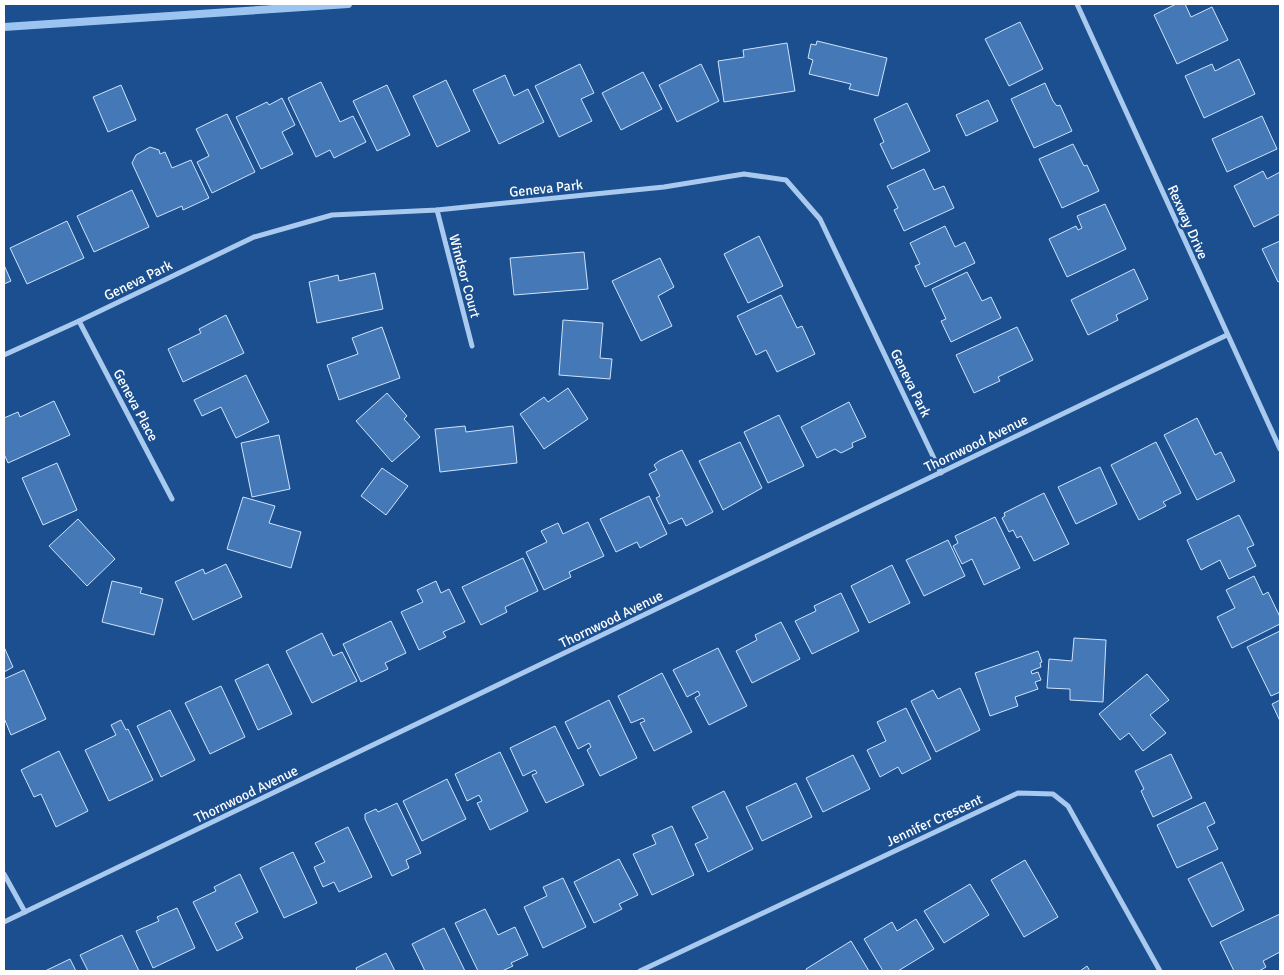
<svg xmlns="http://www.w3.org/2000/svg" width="1284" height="975" font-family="Signika,sans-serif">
<rect width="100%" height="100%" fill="#1b4f8f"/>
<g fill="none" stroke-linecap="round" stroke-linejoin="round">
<path stroke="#9cc4f0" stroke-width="8" d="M 4,27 L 348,4"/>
</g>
<g fill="#4478b7" stroke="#cfe3fa">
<path d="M 1176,4 L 1185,4 L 1191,17 L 1212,7 L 1228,40 L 1177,64 L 1154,15 Z"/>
<path d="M 1020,22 L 1043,69 L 1009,86 L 985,39 Z"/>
<path d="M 817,41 L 887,58 L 878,96 L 849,89 L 851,84 L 809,74 L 813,60 L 808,58 L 811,44 L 816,45 Z"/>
<path d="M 787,43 L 795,91 L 724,102 L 718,61 L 744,57 L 743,50 Z"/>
<path d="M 1239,59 L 1255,94 L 1204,118 L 1185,76 L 1212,64 L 1215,71 Z"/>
<path d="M 580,64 L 594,93 L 581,99 L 592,121 L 559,137 L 535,86 Z"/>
<path d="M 701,64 L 719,101 L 677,122 L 659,85 Z"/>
<path d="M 643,72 L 662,109 L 621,130 L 602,93 Z"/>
<path d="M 505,75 L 514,96 L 528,89 L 544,122 L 499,144 L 473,90 Z"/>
<path d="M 446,80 L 470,131 L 437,147 L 413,96 Z"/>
<path d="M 321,82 L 340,122 L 353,116 L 366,142 L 334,158 L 330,150 L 316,157 L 288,98 Z"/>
<path d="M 1045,83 L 1053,101 L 1057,106 L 1060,105 L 1072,131 L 1034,148 L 1011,99 Z"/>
<path d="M 121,85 L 136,120 L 108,132 L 93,97 Z"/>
<path d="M 387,85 L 410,135 L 377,151 L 353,101 Z"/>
<path d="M 282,98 L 295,125 L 282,132 L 293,154 L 261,169 L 236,117 L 267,102 L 269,105 Z"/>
<path d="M 988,100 L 998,121 L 966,136 L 956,115 Z"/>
<path d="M 907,103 L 930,151 L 892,169 L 880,144 L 884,142 L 874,119 Z"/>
<path d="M 227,114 L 255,172 L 212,193 L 197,162 L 209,156 L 196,129 Z"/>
<path d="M 1262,116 L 1277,149 L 1227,172 L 1212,139 Z"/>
<path d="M 1073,144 L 1084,166 L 1087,165 L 1099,191 L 1062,208 L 1039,159 Z"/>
<path d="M 150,147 L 159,150 L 160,154 L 165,152 L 172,168 L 191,160 L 209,198 L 183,210 L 182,206 L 157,217 L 132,163 L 136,155 Z"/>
<path d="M 924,169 L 934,190 L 944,186 L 954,208 L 904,231 L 894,210 L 898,208 L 887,186 Z"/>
<path d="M 1263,171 L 1267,179 L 1280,172 L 1280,214 L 1254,227 L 1234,186 Z"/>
<path d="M 132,190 L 149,227 L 94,252 L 77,216 Z"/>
<path d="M 1105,204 L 1126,249 L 1067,277 L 1049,239 L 1076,226 L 1078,230 L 1082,228 L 1077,216 Z"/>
<path d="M 67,221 L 84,258 L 27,284 L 10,248 Z"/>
<path d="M 945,226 L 955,247 L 965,242 L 975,263 L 925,287 L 915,266 L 920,264 L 910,243 Z"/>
<path d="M 759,236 L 783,286 L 748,303 L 724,254 Z"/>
<path d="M 1280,241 L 1280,281 L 1278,282 L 1262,249 Z"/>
<path d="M 584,252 L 588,289 L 514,295 L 510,258 Z"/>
<path d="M 660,258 L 674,287 L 658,296 L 672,326 L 641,341 L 612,281 Z"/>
<path d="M 4,265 L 11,281 L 4,284 Z"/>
<path d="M 1134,269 L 1148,299 L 1116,315 L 1118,320 L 1088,335 L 1071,300 Z"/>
<path d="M 967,272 L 982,301 L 991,297 L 1001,318 L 951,342 L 941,321 L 946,319 L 932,289 Z"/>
<path d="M 375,273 L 383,309 L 317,323 L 309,282 L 338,275 L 339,281 Z"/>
<path d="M 781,295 L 797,328 L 802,326 L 815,354 L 777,372 L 766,350 L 756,355 L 737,316 Z"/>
<path d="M 226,315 L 244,353 L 183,382 L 168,349 L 201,333 L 199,329 Z"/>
<path d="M 563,320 L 603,323 L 600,358 L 612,359 L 610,379 L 559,375 Z"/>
<path d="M 382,327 L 400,378 L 339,400 L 327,365 L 358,354 L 352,338 Z"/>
<path d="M 1017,327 L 1033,360 L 998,377 L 1000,381 L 974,393 L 956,355 Z"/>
<path d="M 246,375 L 269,422 L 236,438 L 221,407 L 202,416 L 194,400 Z"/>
<path d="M 568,388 L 588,419 L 544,449 L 520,414 L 544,397 L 548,402 Z"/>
<path d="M 387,393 L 407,416 L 404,419 L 420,437 L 392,462 L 356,421 Z"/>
<path d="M 54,401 L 70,435 L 8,463 L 4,454 L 4,418 L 18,412 L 20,417 Z"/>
<path d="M 849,402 L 866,437 L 852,443 L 853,447 L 841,453 L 835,449 L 817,458 L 801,427 Z"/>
<path d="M 779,415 L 804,466 L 768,483 L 744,432 Z"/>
<path d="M 1197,418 L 1215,455 L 1221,452 L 1235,481 L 1197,500 L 1164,435 Z"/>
<path d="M 465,426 L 466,432 L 513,426 L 517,463 L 440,472 L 435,429 Z"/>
<path d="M 279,435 L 290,489 L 252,497 L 241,443 Z"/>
<path d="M 740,442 L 762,488 L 723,510 L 699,461 Z"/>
<path d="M 1156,442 L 1181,493 L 1163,502 L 1166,506 L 1139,520 L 1111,465 Z"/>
<path d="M 682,450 L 713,512 L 686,526 L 682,518 L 669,524 L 656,498 L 660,496 L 649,474 L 657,470 L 654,465 L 659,461 Z"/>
<path d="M 57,463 L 77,510 L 43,525 L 22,478 Z"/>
<path d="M 1100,467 L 1117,504 L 1076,524 L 1058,487 Z"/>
<path d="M 382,468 L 408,486 L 386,515 L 361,496 Z"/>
<path d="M 1044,493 L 1069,544 L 1034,561 L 1021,536 L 1017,538 L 1013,530 L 1009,532 L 1002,518 L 1005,516 L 1004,513 Z"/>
<path d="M 649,496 L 667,534 L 640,548 L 637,542 L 616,552 L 600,519 Z"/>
<path d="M 243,497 L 275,506 L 269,523 L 301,532 L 291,568 L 227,549 Z"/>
<path d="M 1239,515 L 1254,545 L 1247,548 L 1256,566 L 1229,579 L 1220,560 L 1201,570 L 1187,540 Z"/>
<path d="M 995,517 L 1020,568 L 984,585 L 972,559 L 962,564 L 953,546 L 958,543 L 955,536 Z"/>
<path d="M 78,519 L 115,559 L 87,586 L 49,546 Z"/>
<path d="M 588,522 L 604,556 L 569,572 L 571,577 L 544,590 L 526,552 L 547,542 L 541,531 L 558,523 L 563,534 Z"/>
<path d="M 948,540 L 965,576 L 924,596 L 906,560 Z"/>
<path d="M 523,558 L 538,591 L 505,607 L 507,612 L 481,625 L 462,587 Z"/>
<path d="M 226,564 L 242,597 L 193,620 L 175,582 L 203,569 L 205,574 Z"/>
<path d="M 892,565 L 910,603 L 869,623 L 851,586 Z"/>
<path d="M 1254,576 L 1263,595 L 1268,592 L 1280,617 L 1280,624 L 1232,648 L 1217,617 L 1235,608 L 1226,590 Z"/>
<path d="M 112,581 L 142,588 L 140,593 L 163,599 L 154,635 L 102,622 Z"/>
<path d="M 436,581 L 441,593 L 449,589 L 465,622 L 443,632 L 446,637 L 419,650 L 401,612 L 423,602 L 417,590 Z"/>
<path d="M 841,593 L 859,631 L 812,654 L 795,621 L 816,611 L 814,606 Z"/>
<path d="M 391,621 L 406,653 L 385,663 L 388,669 L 361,682 L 343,644 Z"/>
<path d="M 781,622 L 800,659 L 752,683 L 736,651 L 757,640 L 755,635 Z"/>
<path d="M 1280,631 L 1280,692 L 1271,696 L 1247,647 Z"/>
<path d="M 322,633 L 333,656 L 342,652 L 357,681 L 312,703 L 286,651 Z"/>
<path d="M 1074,638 L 1106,640 L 1103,702 L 1070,700 L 1070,689 L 1047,688 L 1049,659 L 1072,661 Z"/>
<path d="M 4,647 L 13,667 L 4,672 Z"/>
<path d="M 718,648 L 747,706 L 709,725 L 695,698 L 700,695 L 698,691 L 687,697 L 673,670 Z"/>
<path d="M 1038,651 L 1042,662 L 1040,663 L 1041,667 L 1031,671 L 1032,674 L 1038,672 L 1041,680 L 1035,682 L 1038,689 L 1015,697 L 1018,706 L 990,716 L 975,673 Z"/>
<path d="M 268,664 L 292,714 L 258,730 L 235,680 Z"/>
<path d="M 24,670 L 46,719 L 11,735 L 4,718 L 4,679 Z"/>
<path d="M 662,673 L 692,732 L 654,751 L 640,723 L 645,721 L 643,718 L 631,723 L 618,696 Z"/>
<path d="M 1147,674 L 1169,700 L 1150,715 L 1166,733 L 1143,751 L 1129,733 L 1120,740 L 1099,714 Z"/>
<path d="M 221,686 L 245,737 L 210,754 L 185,703 Z"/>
<path d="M 960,688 L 980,730 L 936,752 L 911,701 L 933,690 L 938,699 Z"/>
<path d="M 609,700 L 637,758 L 600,776 L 587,750 L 591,747 L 589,743 L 578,749 L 565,722 Z"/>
<path d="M 1280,700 L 1280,721 L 1272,704 Z"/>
<path d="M 906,708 L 931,759 L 902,774 L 898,767 L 880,777 L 867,750 L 886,741 L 877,722 Z"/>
<path d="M 170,710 L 195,760 L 161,777 L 137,726 Z"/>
<path d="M 121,720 L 126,730 L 128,729 L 153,780 L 109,801 L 85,750 L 116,735 L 111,725 Z"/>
<path d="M 555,726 L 584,785 L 546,803 L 532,775 L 537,773 L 535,770 L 523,776 L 510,748 Z"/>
<path d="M 59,751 L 88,811 L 56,827 L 41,794 L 34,797 L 21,770 Z"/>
<path d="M 500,752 L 528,811 L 490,830 L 477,803 L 482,801 L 479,795 L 467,801 L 455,774 Z"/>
<path d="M 1171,754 L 1192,798 L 1153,817 L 1141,791 L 1144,789 L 1135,771 Z"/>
<path d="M 853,755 L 870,789 L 823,812 L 806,778 Z"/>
<path d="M 447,779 L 466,819 L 422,841 L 403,801 Z"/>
<path d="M 796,783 L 812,817 L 762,841 L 746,807 Z"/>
<path d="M 724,791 L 753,849 L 708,872 L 695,844 L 708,838 L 692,807 Z"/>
<path d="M 1205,802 L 1215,823 L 1207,827 L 1218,849 L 1177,868 L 1157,825 Z"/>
<path d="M 397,803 L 421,853 L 406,860 L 409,868 L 392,876 L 365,819 L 365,814 L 376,809 L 378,812 Z"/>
<path d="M 672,826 L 694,875 L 652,895 L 633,854 L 656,844 L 652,835 Z"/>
<path d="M 348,827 L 372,877 L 339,892 L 334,882 L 323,887 L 314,867 L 325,862 L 315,843 Z"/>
<path d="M 293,852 L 317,903 L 284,918 L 260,868 Z"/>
<path d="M 619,859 L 638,895 L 619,904 L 622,909 L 594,923 L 574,882 Z"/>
<path d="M 1025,860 L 1058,917 L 1024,937 L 991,880 Z"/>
<path d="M 1222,862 L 1244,910 L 1212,927 L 1188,879 Z"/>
<path d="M 240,874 L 258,912 L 235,923 L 243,938 L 217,951 L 193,902 L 216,891 L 214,887 Z"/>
<path d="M 563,878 L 586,927 L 543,948 L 524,907 L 547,896 L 543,887 Z"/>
<path d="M 970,884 L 989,915 L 944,943 L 924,911 Z"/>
<path d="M 177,908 L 195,948 L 153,968 L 136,931 L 159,921 L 157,917 Z"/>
<path d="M 485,909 L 498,935 L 515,927 L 528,955 L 511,963 L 513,966 L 502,971 L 478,971 L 455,923 Z"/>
<path d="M 1280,914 L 1280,952 L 1263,961 L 1266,967 L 1259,971 L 1234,971 L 1220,942 Z"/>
<path d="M 916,919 L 934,949 L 898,971 L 883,971 L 864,939 L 892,922 L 897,931 Z"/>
<path d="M 444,928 L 465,971 L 425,971 L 412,944 Z"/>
<path d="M 122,935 L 139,971 L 88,971 L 80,955 Z"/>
<path d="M 851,941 L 869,971 L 807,971 L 806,969 Z"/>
<path d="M 386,953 L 395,971 L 357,971 L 356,968 Z"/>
<path d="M 70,959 L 76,971 L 45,971 Z"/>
<path d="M 1087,966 L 1090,971 L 1080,971 Z"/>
</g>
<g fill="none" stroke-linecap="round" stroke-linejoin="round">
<g stroke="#a9c9ee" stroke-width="5">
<path d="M 1077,4 L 1280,449"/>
<path d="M 437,210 L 472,346"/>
<path d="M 79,321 L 172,499"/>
<path d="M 4,355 L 79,321 L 254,237 L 332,215 L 437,210 L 664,187 L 744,174 L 786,180 L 820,219 L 941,473"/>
<path d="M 4,874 L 25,912"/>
<path d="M 4,922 L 1227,335"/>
<path d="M 640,971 L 1018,793 L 1053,794 L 1068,806 L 1160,971"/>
</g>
</g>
<g text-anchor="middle" stroke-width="5" stroke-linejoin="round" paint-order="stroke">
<g font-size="14" fill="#fff" stroke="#1b4f8f">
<text transform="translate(546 188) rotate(-6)" y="5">Geneva Park</text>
<text transform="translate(1188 222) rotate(66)" y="5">Rexway Drive</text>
<text transform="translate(465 276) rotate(75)" y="5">Windsor Court</text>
<text transform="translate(138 280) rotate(-26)" y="5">Geneva Park</text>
<text transform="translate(911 383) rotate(64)" y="5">Geneva Park</text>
<text transform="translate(136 405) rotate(62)" y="5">Geneva Place</text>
<text transform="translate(976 443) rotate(-26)" y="5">Thornwood Avenue</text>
<text transform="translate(611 619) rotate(-26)" y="5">Thornwood Avenue</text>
<text transform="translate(246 794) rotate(-26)" y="5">Thornwood Avenue</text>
<text transform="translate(934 820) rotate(-25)" y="5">Jennifer Crescent</text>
</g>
</g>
<rect width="1284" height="975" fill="none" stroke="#ffffff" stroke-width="10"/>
</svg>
